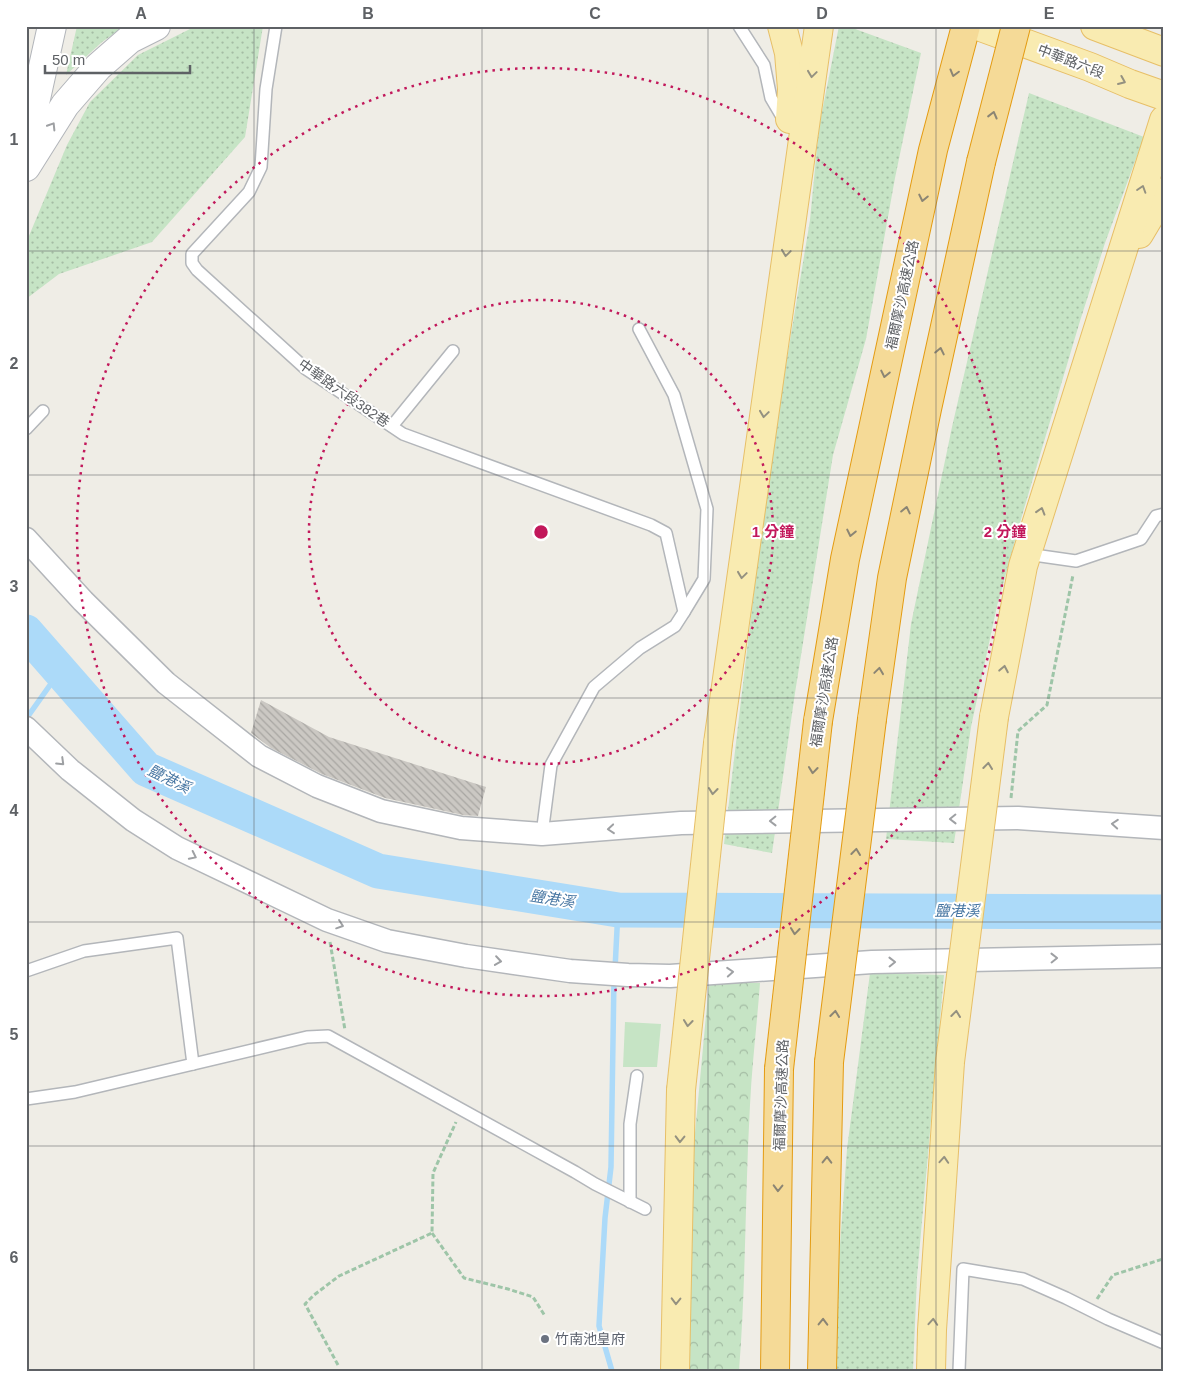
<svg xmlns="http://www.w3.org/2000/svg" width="1190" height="1397" font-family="Arial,'Noto Sans TC',sans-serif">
<defs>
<pattern id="grass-dots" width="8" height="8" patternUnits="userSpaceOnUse" patternTransform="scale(1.25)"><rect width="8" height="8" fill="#c6e4c5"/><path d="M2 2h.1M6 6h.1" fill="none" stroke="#a4bca4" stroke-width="1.8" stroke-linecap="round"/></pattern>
<pattern id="forest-crowns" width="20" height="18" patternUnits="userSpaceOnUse" patternTransform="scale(1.25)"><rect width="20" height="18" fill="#c6e4c5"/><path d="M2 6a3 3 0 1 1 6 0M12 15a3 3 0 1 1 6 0" fill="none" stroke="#a4bca4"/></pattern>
<pattern id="building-back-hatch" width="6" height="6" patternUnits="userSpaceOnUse" patternTransform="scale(1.25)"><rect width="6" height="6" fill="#cbc8c3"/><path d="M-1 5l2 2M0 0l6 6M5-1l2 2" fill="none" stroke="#a8a6a2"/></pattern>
</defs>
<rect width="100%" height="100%" fill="#efede6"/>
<g fill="url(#grass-dots)">
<path d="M 77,26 L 125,26 L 102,42 L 66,75 Z"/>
<path d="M 205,26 L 263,26 L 245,137 L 152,242 L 59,274 L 26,299 L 26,243 L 67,145 L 90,102 L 138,55 L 190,29 Z"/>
<path d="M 839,26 L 847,26 L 921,53 L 895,178 L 866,339 L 833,455 L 795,693 L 772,853 L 724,844 L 760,540 L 781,395 L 810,220 L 819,127 Z"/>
<path d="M 1029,93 L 1144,137 L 1105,243 L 1080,321 L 1023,512 L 997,606 L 971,727 L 954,843 L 886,839 L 911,624 L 952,427 Z"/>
<path d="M 870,973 L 944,975 L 917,1277 L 913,1371 L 837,1371 L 839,1259 L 847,1149 Z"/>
</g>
<path fill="url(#forest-crowns)" d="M 709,983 L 760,983 C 757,1024 752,1064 750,1105 C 745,1193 746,1282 739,1371 L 685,1371 L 691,1176 Z"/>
<path fill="#c6e4c5" d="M 625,1022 L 661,1024 L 657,1067 L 623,1067 Z"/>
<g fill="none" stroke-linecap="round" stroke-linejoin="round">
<g stroke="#acdaf9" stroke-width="5.5">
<path d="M 26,719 L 60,671"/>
<path d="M 615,969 L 618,910"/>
<path d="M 612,1371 L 599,1326 L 605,1218 L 611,1167 L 614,978"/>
</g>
<path stroke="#acdaf9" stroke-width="35" d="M 26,632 L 146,769 L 378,871 L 618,910 L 1164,912"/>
</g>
<path fill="url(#building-back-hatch)" d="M 261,700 L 329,737 L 486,787 L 478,816 L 463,815 L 385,798 L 322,774 L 271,748 L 251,733 Z"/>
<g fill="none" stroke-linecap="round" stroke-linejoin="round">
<g stroke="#b3b6ba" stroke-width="14">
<g id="lane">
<path d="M 276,26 L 266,89 L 261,167 L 249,192 L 192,254 L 192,263 L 197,270 L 306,369 L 403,434 L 651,525 L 666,533 L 684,612 L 675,626 L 640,648 L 594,687 L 551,765 L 542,834"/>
<path d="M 739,26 L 764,65 L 771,98 L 784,120"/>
<path d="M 639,329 L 674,395 L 707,509 L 704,579 L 684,612"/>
<path d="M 392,426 L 453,351"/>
<path d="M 26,429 L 43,411"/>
<path d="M 1027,554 L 1076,561 L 1141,539 L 1156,516 L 1164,514"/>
<path d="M 26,971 L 84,951 L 177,938 L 193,1064"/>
<path d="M 26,1099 L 75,1092 L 307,1037 L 328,1036 L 575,1172 L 595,1184 L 645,1209"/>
<path d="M 630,1202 L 630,1124 L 637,1076"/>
<path d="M 959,1371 L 963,1269 L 1023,1279 L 1066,1298 L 1108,1319 L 1164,1343"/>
</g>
</g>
<g stroke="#b3b6ba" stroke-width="25">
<g id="street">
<path d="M 26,539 L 83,601 L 166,683 L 259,756 L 317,786 L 381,811 L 461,828 L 542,834 L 681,823 L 1018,818 L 1164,828"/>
<path d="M 26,728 L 70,770 L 133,820 L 177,848 L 327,920 L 387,941 L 466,956 L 570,971 L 628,975 L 670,976 L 872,962 L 1164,956"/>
</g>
</g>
<g stroke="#b2b5ba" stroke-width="30">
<g id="secondary">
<path d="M 26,144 L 52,26"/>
<path d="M 26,167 L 65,105 L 98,67 L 130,39 L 156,26"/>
</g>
</g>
<g stroke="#e7bf67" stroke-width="30">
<g id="primary">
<path d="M 782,26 L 789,53 L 792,89 L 790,119"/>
<path d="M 978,26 L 1090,67 L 1130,84 L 1164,96"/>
<path d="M 1095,26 L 1164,52"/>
<path d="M 1139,234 L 1164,192"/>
<path d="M 994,717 L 1023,566 L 1164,120"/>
<path d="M 718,743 L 819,26"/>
<path d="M 675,1371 L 681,1090"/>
<path d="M 931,1371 L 932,1330 L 950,1062"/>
</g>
</g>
<g stroke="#e49b11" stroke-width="30">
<g id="highway">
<path d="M 872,719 L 892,578 L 927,409 L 981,162"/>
<path d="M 818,721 L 845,559 L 933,150 L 966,26"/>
<path d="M 775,1371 L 779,1069"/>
<path d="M 822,1371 L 829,1062"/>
</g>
</g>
<g stroke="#9ec5a8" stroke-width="3" stroke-dasharray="5 2.5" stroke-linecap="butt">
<path d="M 1011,798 L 1018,731 L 1047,705 L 1073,575"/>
<path d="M 330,942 L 345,1030"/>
<path d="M 432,1233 L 464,1278 L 508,1289 L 533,1297 L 545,1316"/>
<path d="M 1097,1299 L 1113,1275 L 1163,1259"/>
<path d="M 338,1365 L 305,1304 L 314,1295 L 339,1276 L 432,1233 L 433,1173 L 456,1122"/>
</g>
<use href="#lane" stroke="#fff" stroke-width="11"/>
<use href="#street" stroke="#fff" stroke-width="22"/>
<use href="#secondary" stroke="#fff" stroke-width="28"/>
<use href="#primary" stroke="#f9ebb1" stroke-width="28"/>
<use href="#highway" stroke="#f5da97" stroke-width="28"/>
<g stroke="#e7bf67" stroke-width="30" stroke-linecap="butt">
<g id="primary-bridge">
<path d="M 950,1062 L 994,717"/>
<path d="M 681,1090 L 718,743"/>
</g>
</g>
<g stroke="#e49b11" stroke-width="30" stroke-linecap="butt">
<g id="highway-bridge">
<path d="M 981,162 L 1016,26"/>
<path d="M 829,1062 L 872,719"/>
<path d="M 779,1069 L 818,721"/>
</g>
</g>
<use href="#primary-bridge" stroke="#f9ebb1" stroke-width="28"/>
<use href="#highway-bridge" stroke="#f5da97" stroke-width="28"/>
</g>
<defs><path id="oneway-chevron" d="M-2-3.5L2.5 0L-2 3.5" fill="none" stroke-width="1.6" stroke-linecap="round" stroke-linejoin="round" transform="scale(1.25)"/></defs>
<g stroke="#8b8574">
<use href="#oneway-chevron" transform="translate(954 73) rotate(105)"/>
<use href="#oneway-chevron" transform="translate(993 115) rotate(-76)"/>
<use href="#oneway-chevron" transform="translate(923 198) rotate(102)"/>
<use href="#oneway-chevron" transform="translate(940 351) rotate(-78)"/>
<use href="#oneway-chevron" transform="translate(885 374) rotate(102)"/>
<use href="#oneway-chevron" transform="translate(906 510) rotate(-78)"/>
<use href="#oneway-chevron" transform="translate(851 533) rotate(102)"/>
<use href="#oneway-chevron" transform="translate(879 671) rotate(-82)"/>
<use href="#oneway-chevron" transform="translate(813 770) rotate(96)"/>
<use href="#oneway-chevron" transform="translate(856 852) rotate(-83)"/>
<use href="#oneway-chevron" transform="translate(795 931) rotate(96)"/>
<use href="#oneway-chevron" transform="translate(835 1014) rotate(-83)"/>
<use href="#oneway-chevron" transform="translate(827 1160) rotate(-89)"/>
<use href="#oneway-chevron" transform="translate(778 1188) rotate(91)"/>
<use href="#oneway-chevron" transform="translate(823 1322) rotate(-89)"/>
</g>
<g stroke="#949180">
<use href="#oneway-chevron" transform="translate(812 74) rotate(98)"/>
<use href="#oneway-chevron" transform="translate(1122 81) rotate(23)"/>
<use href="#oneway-chevron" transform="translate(1142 189) rotate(-72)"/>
<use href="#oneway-chevron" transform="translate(786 253) rotate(98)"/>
<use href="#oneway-chevron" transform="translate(764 414) rotate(98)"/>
<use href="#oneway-chevron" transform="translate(1041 511) rotate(-73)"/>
<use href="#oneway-chevron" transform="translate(742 575) rotate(98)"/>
<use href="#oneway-chevron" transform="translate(1004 669) rotate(-79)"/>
<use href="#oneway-chevron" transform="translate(988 766) rotate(-83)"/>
<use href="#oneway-chevron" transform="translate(713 791) rotate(96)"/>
<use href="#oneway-chevron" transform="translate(956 1014) rotate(-83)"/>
<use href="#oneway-chevron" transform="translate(688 1023) rotate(96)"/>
<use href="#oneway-chevron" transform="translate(680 1139) rotate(91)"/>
<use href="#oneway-chevron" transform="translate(944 1160) rotate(-86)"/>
<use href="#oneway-chevron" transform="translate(676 1301) rotate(91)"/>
<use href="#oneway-chevron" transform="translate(933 1322) rotate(-86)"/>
</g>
<g stroke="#9ea0a3">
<use href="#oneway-chevron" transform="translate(52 126) rotate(-58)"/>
<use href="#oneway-chevron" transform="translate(61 762) rotate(44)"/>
<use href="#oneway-chevron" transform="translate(953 819) rotate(179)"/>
<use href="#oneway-chevron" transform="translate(773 821) rotate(179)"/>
<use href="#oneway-chevron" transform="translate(1115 824) rotate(-176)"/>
<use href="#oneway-chevron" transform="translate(611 829) rotate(175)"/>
<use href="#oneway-chevron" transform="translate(193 856) rotate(26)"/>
<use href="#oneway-chevron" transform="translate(340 925) rotate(19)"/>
<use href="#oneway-chevron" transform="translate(1054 958) rotate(-1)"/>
<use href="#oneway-chevron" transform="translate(498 961) rotate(8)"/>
<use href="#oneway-chevron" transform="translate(892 962) rotate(-1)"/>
<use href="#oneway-chevron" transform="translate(730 972) rotate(-4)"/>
</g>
<path fill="none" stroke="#5e6165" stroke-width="1" stroke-opacity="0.55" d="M 254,26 L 254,1371M 482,26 L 482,1371M 708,26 L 708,1371M 936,26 L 936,1371M 26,251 L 1164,251M 26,475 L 1164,475M 26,698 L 1164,698M 26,922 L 1164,922M 26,1146 L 1164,1146"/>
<g fill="none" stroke="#c2185b" stroke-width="2.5" stroke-dasharray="2.5 5">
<circle cx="541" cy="532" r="232"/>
<circle cx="541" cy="532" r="464"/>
</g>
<circle fill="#6b7280" stroke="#fff" stroke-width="2" cx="545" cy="1339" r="5"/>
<g text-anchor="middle" stroke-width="4" stroke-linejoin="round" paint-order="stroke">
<g font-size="14" fill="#5e6165" stroke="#fff">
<text transform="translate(1071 61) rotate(21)" y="5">中華路六段</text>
<text transform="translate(902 295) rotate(-78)" y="5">福爾摩沙高速公路</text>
<text transform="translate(344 393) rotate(35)" y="5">中華路六段382巷</text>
<text transform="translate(824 692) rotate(-81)" y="5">福爾摩沙高速公路</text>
<text transform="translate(781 1095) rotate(-88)" y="5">福爾摩沙高速公路</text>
</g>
<g font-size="14" fill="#5b616d" stroke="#fff" text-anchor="start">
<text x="555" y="1344">竹南池皇府</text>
</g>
<g font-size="15" font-style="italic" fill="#4776a2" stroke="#fff">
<text transform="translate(169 779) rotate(26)" y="5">鹽港溪</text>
<text transform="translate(552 899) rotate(9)" y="5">鹽港溪</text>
<text x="957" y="916">鹽港溪</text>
</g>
</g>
<circle cx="541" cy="532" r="8" fill="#c2185b" stroke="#fff" stroke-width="2.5"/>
<g font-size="15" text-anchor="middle" font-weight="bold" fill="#c2185b" stroke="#fff" stroke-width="4" stroke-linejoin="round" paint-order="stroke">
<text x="773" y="537">1 分鐘</text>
<text x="1005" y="537">2 分鐘</text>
</g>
<rect width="1190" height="1397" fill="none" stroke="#ffffff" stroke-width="55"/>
<path d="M45 65v8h145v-8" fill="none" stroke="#5e6165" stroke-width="2.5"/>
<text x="52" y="65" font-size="15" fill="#5e6165" stroke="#ffffff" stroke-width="4" paint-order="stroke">50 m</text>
<rect x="28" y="28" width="1134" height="1342" fill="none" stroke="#5e6165" stroke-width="2"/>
<g font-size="16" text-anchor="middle" font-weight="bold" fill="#5e6165">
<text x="141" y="19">A</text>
<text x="368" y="19">B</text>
<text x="595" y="19">C</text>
<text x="822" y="19">D</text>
<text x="1049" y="19">E</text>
<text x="14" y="145">1</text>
<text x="14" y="369">2</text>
<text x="14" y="592">3</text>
<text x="14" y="816">4</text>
<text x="14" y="1040">5</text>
<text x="14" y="1263">6</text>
</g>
</svg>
